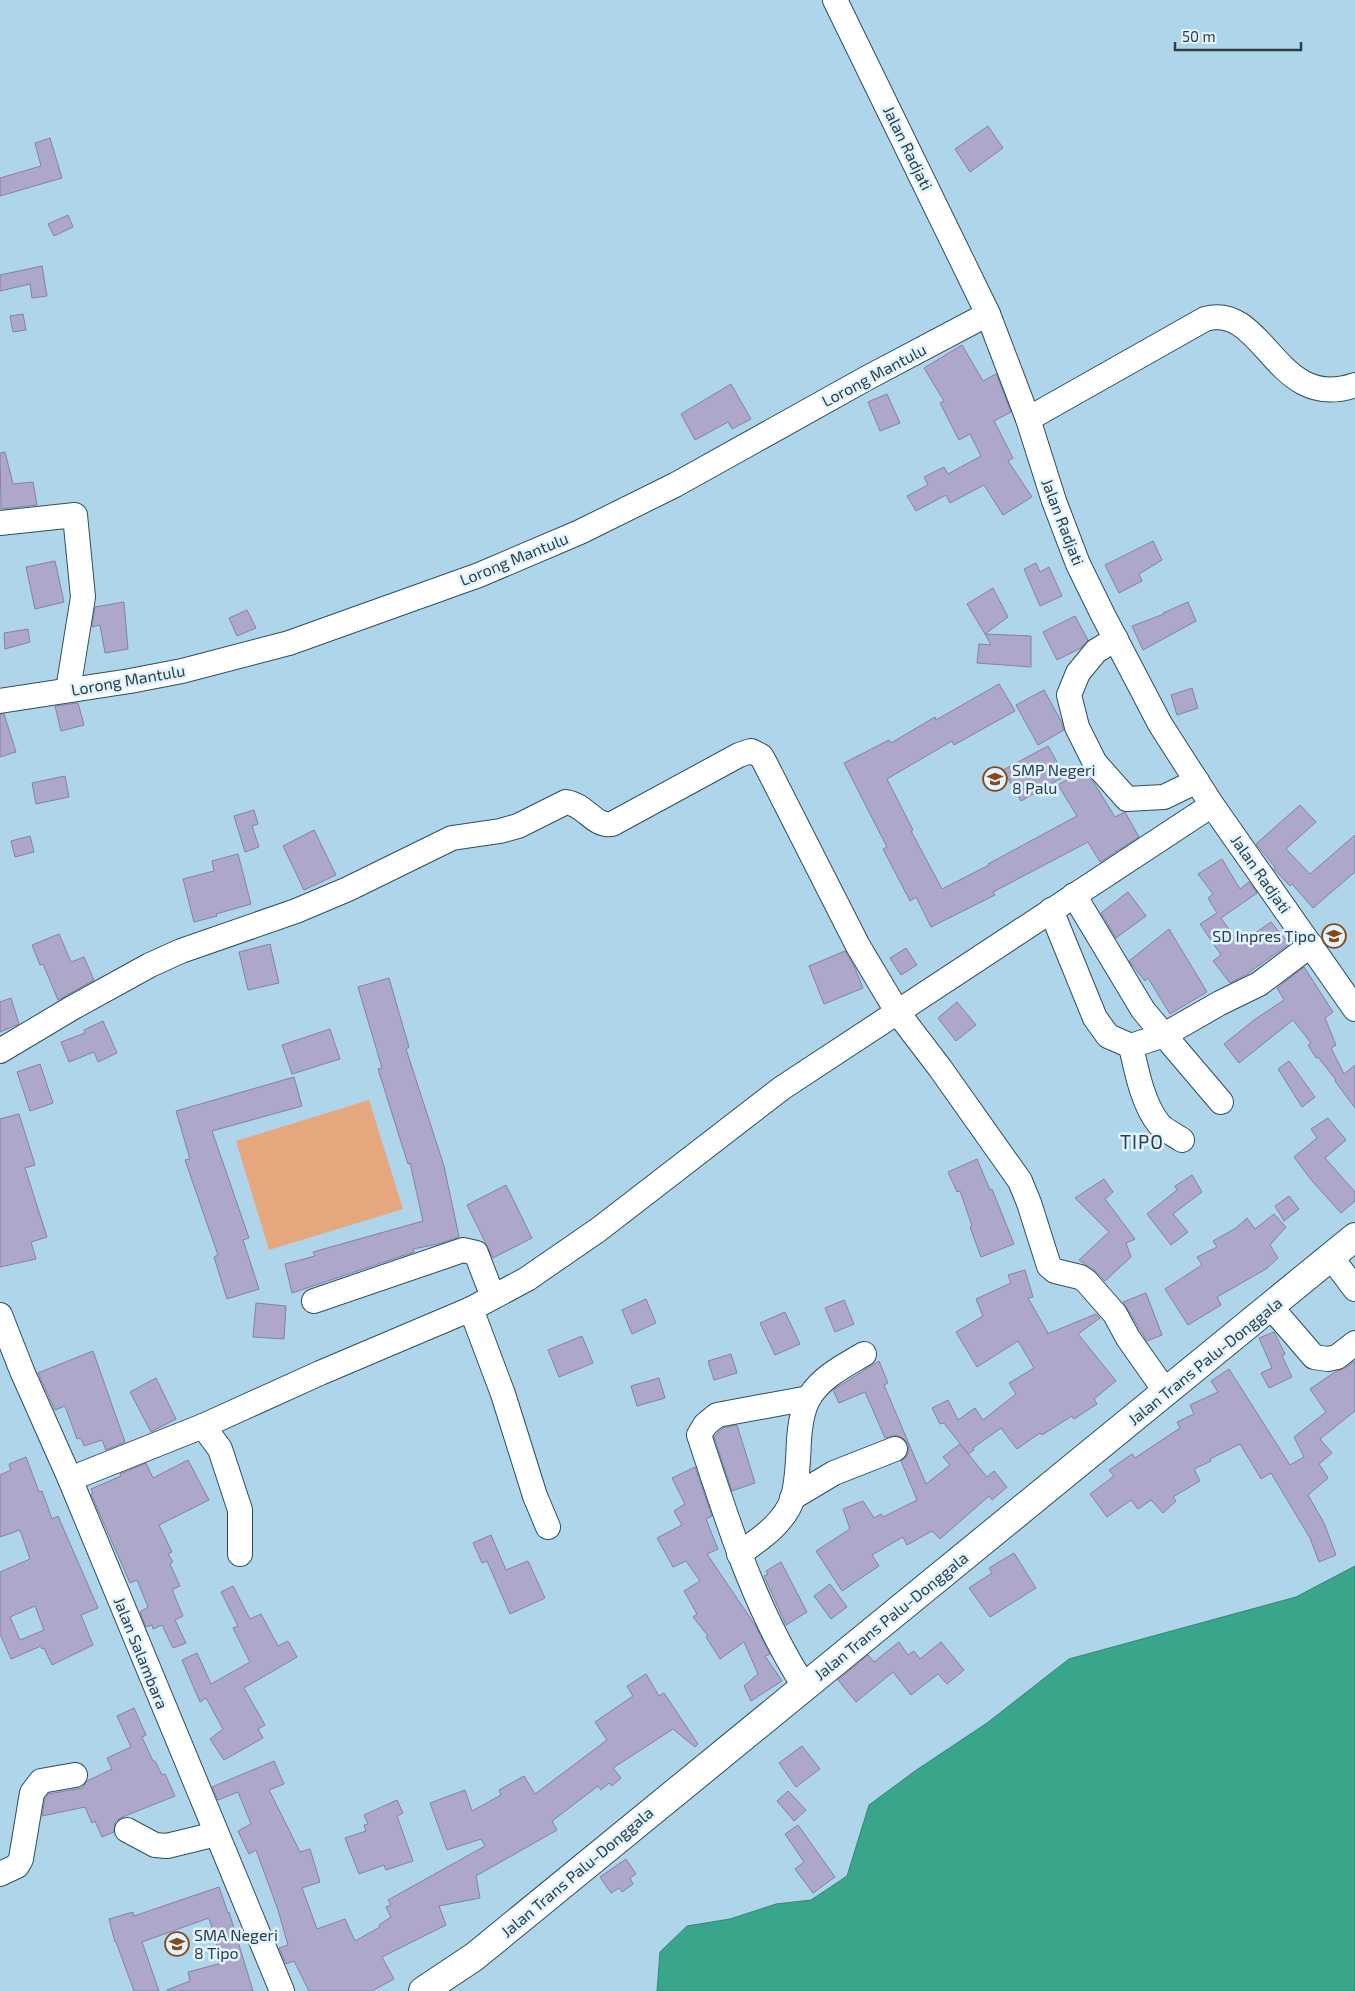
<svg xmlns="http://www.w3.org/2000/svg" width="1355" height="1991" font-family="'Exo 2',sans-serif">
<rect width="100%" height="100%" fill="#afd5eb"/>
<path fill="#e6a67e" d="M 369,1100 L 403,1209 L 269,1250 L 236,1141 Z"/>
<path fill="#39a58a" stroke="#368676" d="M 1355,1566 L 1355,1991 L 657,1991 L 660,1952 L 687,1926 L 730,1919 L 776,1904 L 811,1900 L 847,1876 L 869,1805 L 915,1771 L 987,1723 L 1069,1659 L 1296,1597 Z"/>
<g fill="#ada7ca" stroke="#8680a2" fill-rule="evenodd">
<path d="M 988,126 L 1003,148 L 970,172 L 955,149 Z"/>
<path d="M 50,138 L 62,178 L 0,196 L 0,178 L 41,166 L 35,143 Z"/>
<path d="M 68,215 L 73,227 L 54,236 L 48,224 Z"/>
<path d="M 42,266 L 47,296 L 32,298 L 30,284 L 0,291 L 0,275 Z"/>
<path d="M 23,314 L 26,330 L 13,332 L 10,316 Z"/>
<path d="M 962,345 L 983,381 L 996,374 L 998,378 L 1011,412 L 994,421 L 1013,458 L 1008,461 L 1032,497 L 1003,515 L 984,485 L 950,503 L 946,495 L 916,511 L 907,496 L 928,485 L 924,477 L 944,467 L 948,474 L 981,456 L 970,434 L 959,440 L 940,403 L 944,401 L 924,368 Z"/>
<path d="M 731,384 L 751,419 L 732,429 L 728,422 L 695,440 L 681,414 Z"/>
<path d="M 887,394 L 900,423 L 880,431 L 868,402 Z"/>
<path d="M 5,452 L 13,484 L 33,482 L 37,505 L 1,509 L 0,453 Z"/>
<path d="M 1153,541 L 1162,560 L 1139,574 L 1142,581 L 1119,593 L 1105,565 Z"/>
<path d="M 55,561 L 64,602 L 35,609 L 26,567 Z"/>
<path d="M 1036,563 L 1040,572 L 1049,567 L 1062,596 L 1040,606 L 1024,569 Z"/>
<path d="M 993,588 L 1008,617 L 985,634 L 967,604 Z"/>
<path d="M 124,602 L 128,649 L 105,653 L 100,625 L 92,627 L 95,607 Z"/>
<path d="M 1188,602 L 1196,621 L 1143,650 L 1132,626 L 1164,614 L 1163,613 Z"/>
<path d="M 247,610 L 256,628 L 237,636 L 229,618 Z"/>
<path d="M 1075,616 L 1088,640 L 1081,648 L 1057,660 L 1043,632 Z"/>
<path d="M 28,629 L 30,642 L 5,649 L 4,633 Z"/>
<path d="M 985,634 L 1031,636 L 1031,667 L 977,663 L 979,644 L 991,645 Z"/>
<path d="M 999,684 L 1015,711 L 954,745 L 952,741 L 887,779 L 913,830 L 911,831 L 942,889 L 989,865 L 988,864 L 1077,816 L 1058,785 L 1083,770 L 1094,783 L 1115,817 L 1125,812 L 1139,837 L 1100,862 L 1088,842 L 993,892 L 995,895 L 931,927 L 916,897 L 910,901 L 883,849 L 887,847 L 844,763 L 889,740 L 891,743 L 935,717 L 936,720 Z"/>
<path d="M 1192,688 L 1198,708 L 1177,715 L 1171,695 Z"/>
<path d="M 1044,690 L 1061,721 L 1064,730 L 1038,745 L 1016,705 Z"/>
<path d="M 78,703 L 84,725 L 61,731 L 55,706 Z"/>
<path d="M 0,714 L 4,714 L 16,752 L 0,757 Z"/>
<path d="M 1048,746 L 1065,776 L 1021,801 L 1003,770 Z"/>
<path d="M 65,776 L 69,797 L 36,804 L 32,783 Z"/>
<path d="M 1300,805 L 1316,822 L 1286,849 L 1310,874 L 1355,835 L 1355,872 L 1313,908 L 1292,884 L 1290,886 L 1274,869 L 1275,867 L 1256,844 Z"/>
<path d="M 254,810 L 258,824 L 252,826 L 259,847 L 245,852 L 234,816 Z"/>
<path d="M 314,830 L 336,875 L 304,890 L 283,846 Z"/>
<path d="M 30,836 L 34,852 L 15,857 L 11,841 Z"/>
<path d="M 238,854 L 251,904 L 216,914 L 217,916 L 194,922 L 183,879 L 214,871 L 212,861 Z"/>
<path d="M 1222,859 L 1240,889 L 1249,882 L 1257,893 L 1221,918 L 1238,942 L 1249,933 L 1251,936 L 1271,922 L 1289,944 L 1247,974 L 1230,983 L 1213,961 L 1221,955 L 1200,924 L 1217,913 L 1208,898 L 1213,894 L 1198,874 Z"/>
<path d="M 1128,892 L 1146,916 L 1116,938 L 1101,913 Z"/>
<path d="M 1169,929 L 1207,992 L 1170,1014 L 1148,978 L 1145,981 L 1129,961 Z"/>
<path d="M 59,934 L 71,962 L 84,957 L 94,980 L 58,1000 L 43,964 L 40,965 L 32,945 Z"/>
<path d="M 270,944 L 279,983 L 248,990 L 239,952 Z"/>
<path d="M 906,948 L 917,965 L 901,975 L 890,958 Z"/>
<path d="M 845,951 L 854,966 L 863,988 L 824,1004 L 809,966 Z"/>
<path d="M 1304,967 L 1333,1012 L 1325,1018 L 1336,1045 L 1331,1048 L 1344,1074 L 1355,1065 L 1355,1108 L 1335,1081 L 1336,1080 L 1318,1057 L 1316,1058 L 1308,1045 L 1311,1043 L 1293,1020 L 1239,1063 L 1224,1044 L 1254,1020 L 1284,1000 L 1277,988 Z"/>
<path d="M 389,978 L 409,1047 L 406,1049 L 444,1166 L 459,1237 L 438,1244 L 413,1249 L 414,1252 L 292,1293 L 285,1264 L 315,1256 L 313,1252 L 423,1221 L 410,1163 L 408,1164 L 378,1069 L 382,1068 L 358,987 Z"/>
<path d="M 11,998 L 19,1024 L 0,1032 L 0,1002 Z"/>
<path d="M 957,1002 L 976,1025 L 956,1041 L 938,1018 Z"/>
<path d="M 103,1021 L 117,1053 L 98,1062 L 94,1052 L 69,1062 L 61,1042 L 85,1033 L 84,1030 Z"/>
<path d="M 330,1029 L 340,1059 L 292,1074 L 282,1045 Z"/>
<path d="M 1289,1061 L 1315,1097 L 1302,1107 L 1278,1069 Z"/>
<path d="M 40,1064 L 53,1103 L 30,1111 L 17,1072 Z"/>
<path d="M 294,1077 L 302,1106 L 212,1131 L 249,1238 L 243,1240 L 259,1289 L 227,1299 L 214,1257 L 218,1255 L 185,1160 L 190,1159 L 176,1111 Z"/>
<path d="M 19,1114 L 35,1165 L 25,1168 L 47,1237 L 31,1242 L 36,1259 L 0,1267 L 0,1119 Z"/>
<path d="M 1328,1118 L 1346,1140 L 1325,1158 L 1355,1192 L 1355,1201 L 1341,1213 L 1312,1181 L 1294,1157 L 1317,1138 L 1311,1129 Z"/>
<path d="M 977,1159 L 990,1190 L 992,1189 L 1014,1244 L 981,1257 L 970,1227 L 972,1226 L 960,1191 L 957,1192 L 948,1172 Z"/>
<path d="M 1192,1175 L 1202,1192 L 1173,1214 L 1188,1232 L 1171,1245 L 1147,1214 L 1177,1190 L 1175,1186 Z"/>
<path d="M 1104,1179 L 1113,1192 L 1105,1199 L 1135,1239 L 1126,1243 L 1131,1257 L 1105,1281 L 1094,1270 L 1079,1260 L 1109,1232 L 1075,1198 Z"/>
<path d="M 506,1185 L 532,1238 L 493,1258 L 467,1205 Z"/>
<path d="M 1289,1196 L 1299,1209 L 1284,1221 L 1275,1206 Z"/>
<path d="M 1274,1214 L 1286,1227 L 1270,1245 L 1278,1258 L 1266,1269 L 1217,1297 L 1221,1305 L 1188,1325 L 1165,1289 L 1202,1265 L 1197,1257 L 1217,1247 L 1213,1241 L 1236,1228 L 1247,1218 L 1255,1229 Z"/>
<path d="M 1025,1270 L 1033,1297 L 1028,1298 L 1048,1333 L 1047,1334 L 1096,1314 L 1100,1318 L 1078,1334 L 1116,1381 L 1094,1399 L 1097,1404 L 1074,1419 L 1072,1416 L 1042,1435 L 1040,1433 L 1017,1449 L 1001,1428 L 973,1448 L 974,1450 L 968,1454 L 944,1423 L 940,1424 L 932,1408 L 948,1400 L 958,1420 L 975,1408 L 983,1420 L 1016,1394 L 1009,1383 L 1034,1368 L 1018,1341 L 977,1367 L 956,1332 L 983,1316 L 976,1299 L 1011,1283 L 1008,1275 Z"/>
<path d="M 1146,1293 L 1162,1335 L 1147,1341 L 1123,1302 Z"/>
<path d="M 646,1299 L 656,1323 L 632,1334 L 622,1310 Z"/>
<path d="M 844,1300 L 854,1324 L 835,1332 L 825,1308 Z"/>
<path d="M 256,1303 L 286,1306 L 284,1339 L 253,1337 Z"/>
<path d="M 785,1312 L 800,1344 L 775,1355 L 760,1323 Z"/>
<path d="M 1274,1332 L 1285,1354 L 1282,1356 L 1292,1377 L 1269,1388 L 1261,1373 L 1272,1368 L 1259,1338 Z"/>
<path d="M 582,1336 L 593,1363 L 559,1377 L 548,1350 Z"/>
<path d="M 93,1351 L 125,1442 L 106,1450 L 102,1440 L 84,1446 L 81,1438 L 77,1439 L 65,1406 L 55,1410 L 38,1373 Z"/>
<path d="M 731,1354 L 737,1373 L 714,1380 L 708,1361 Z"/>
<path d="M 879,1361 L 888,1383 L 884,1385 L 926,1484 L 950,1465 L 943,1457 L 960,1444 L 987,1477 L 994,1471 L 1007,1487 L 992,1500 L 989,1496 L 940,1539 L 932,1531 L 907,1545 L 903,1537 L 872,1555 L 879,1566 L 842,1591 L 816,1551 L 850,1529 L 843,1509 L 863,1501 L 874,1518 L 881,1514 L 883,1517 L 917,1500 L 901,1461 L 906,1457 L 909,1451 L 908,1444 L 904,1439 L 897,1435 L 885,1438 L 865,1392 L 839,1403 L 833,1390 Z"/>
<path d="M 1355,1361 L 1355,1411 L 1320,1439 L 1332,1453 L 1319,1464 L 1328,1478 L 1308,1495 L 1324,1523 L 1336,1555 L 1319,1562 L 1310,1538 L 1271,1473 L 1261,1479 L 1240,1444 L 1210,1459 L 1211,1461 L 1194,1469 L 1200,1481 L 1173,1497 L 1176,1501 L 1163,1513 L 1151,1500 L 1138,1509 L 1131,1500 L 1107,1517 L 1090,1494 L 1114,1476 L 1109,1470 L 1132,1454 L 1135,1458 L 1180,1428 L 1177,1422 L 1194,1414 L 1190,1405 L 1218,1392 L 1211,1381 L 1229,1369 L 1290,1465 L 1304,1457 L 1294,1437 L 1326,1412 L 1310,1389 L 1335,1372 L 1345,1368 Z"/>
<path d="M 156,1378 L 176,1419 L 151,1432 L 130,1392 Z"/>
<path d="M 659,1378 L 665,1398 L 637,1406 L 631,1386 Z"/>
<path d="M 737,1425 L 755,1483 L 732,1491 L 714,1437 L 723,1428 Z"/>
<path d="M 26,1457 L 39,1492 L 42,1491 L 52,1519 L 58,1516 L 98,1608 L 81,1615 L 93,1645 L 52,1665 L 44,1648 L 42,1649 L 41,1646 L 11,1659 L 0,1634 L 0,1572 L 30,1559 L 20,1530 L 0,1537 L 0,1475 L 11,1470 L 9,1464 ZM 35,1606 L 44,1630 L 20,1640 L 10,1617 Z"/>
<path d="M 188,1460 L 209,1500 L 159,1525 L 172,1552 L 168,1554 L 173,1562 L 170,1564 L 180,1586 L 173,1589 L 173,1592 L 183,1616 L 175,1620 L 186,1643 L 173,1648 L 162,1625 L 153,1629 L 152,1625 L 146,1627 L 140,1612 L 148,1607 L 137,1580 L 130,1583 L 91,1494 L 93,1493 L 91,1489 L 121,1476 L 120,1474 L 146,1463 L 153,1478 Z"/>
<path d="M 695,1467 L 712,1516 L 706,1519 L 718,1549 L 707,1554 L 755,1625 L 770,1654 L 765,1656 L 782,1681 L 751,1701 L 744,1686 L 758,1674 L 744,1642 L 720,1659 L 706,1637 L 708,1636 L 693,1617 L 697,1614 L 684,1591 L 700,1581 L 686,1561 L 673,1567 L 657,1538 L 682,1525 L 674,1511 L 685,1504 L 672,1478 Z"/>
<path d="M 491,1535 L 506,1570 L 528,1561 L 545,1598 L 510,1614 L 487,1561 L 482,1563 L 473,1543 Z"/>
<path d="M 1014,1553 L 1036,1588 L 990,1617 L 969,1588 L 992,1573 L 989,1568 Z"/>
<path d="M 781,1562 L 807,1612 L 786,1625 L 764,1576 L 768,1574 L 766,1571 Z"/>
<path d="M 830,1584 L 847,1607 L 831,1619 L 814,1596 Z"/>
<path d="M 233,1586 L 250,1619 L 261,1614 L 278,1646 L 288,1641 L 297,1657 L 244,1688 L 265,1725 L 258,1729 L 263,1738 L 224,1760 L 210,1739 L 223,1729 L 206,1698 L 200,1702 L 182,1660 L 197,1653 L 211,1684 L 250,1662 L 233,1628 L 238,1626 L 221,1592 Z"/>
<path d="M 899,1642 L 908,1655 L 914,1651 L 920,1659 L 941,1642 L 964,1670 L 947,1684 L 938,1674 L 911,1695 L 893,1672 L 856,1702 L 838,1680 L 868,1655 L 874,1662 Z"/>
<path d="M 646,1674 L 659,1696 L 664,1693 L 698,1744 L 695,1747 L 673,1729 L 613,1768 L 621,1778 L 612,1786 L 609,1783 L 601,1790 L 598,1786 L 552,1821 L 557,1830 L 476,1876 L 480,1898 L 439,1906 L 446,1925 L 382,1957 L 394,1979 L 372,1991 L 309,1991 L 294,1961 L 286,1964 L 279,1948 L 288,1945 L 278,1910 L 256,1850 L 249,1854 L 238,1831 L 251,1824 L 238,1792 L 218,1800 L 212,1787 L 274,1761 L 284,1784 L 269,1790 L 300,1852 L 310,1849 L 320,1882 L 302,1888 L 317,1929 L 345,1919 L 355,1941 L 380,1927 L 379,1925 L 391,1917 L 386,1907 L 391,1905 L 388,1900 L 485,1846 L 481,1839 L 447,1850 L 430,1803 L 465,1790 L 472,1811 L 501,1795 L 499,1790 L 524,1776 L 535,1794 L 607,1740 L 595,1722 L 633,1696 L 627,1686 Z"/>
<path d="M 134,1708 L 146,1735 L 142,1737 L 153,1761 L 155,1761 L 162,1775 L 165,1774 L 175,1796 L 120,1818 L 115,1822 L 114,1832 L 102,1837 L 95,1821 L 92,1823 L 85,1807 L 42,1816 L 45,1799 L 48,1794 L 82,1788 L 87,1781 L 112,1769 L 107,1758 L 131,1747 L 117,1716 Z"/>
<path d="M 802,1746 L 820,1769 L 796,1787 L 779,1763 Z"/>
<path d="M 788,1791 L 806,1810 L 794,1821 L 777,1801 Z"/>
<path d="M 397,1800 L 403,1813 L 397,1816 L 413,1861 L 386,1870 L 384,1865 L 359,1874 L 345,1838 L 366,1831 L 364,1825 L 368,1824 L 364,1815 Z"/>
<path d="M 798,1825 L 835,1877 L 813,1893 L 795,1869 L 804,1862 L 785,1834 Z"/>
<path d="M 626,1859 L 636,1874 L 630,1878 L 633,1884 L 622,1892 L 619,1888 L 611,1893 L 600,1877 Z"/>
<path d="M 219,1887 L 228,1913 L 229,1912 L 253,1991 L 167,1991 L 167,1990 L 190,1981 L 188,1972 L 222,1963 L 209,1918 L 142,1942 L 159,1991 L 134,1991 L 116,1942 L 115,1942 L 109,1919 L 133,1912 L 134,1916 Z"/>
</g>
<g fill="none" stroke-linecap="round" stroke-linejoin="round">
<g stroke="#2c4e61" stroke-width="26">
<g id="minor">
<path d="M 835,0 L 988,314 L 1028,419 L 1054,501 L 1078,564 L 1103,615 L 1160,724 L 1212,805 L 1355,1009"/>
<path d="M 1028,419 L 1205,319 C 1265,302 1275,413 1355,385"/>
<path d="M 0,523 L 75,515 L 83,597 L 68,690"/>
<path d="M 1116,639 L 1096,651 L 1078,673 L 1069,695 L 1077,727 L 1095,763 L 1127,799 L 1164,797 L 1197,781"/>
<path d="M 0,701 L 130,681 L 182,671 L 289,643 L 479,575 L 580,532 L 675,485 L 867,378 L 988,314"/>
<path d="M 1074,895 L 1143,1010 L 1164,1035 L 1220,1003 L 1259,984 L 1311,945"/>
<path d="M 1051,910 L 1095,1018 L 1108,1036 L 1131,1046 L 1164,1035 L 1221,1102"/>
<path d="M 1131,1046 C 1136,1069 1143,1105 1159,1124 C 1164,1130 1175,1135 1182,1140"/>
<path d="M 0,1051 L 72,1008 L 150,965 L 181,951 L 296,911 L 348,889 L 452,838 L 500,831 L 518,826 L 566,802 C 586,805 594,827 612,824 L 739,755 L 751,751 L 761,756 L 764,761 L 858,946 L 898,1013 L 940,1068 L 1020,1181 L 1029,1203 L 1049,1266 L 1055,1271 L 1080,1277 L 1086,1281 L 1115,1314 L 1128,1338 L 1166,1392"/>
<path d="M 1331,1257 L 1355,1289"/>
<path d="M 314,1301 L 463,1250 L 476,1253 L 493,1297"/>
<path d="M 1270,1306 L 1314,1357 L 1328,1359 L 1337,1357 L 1355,1343"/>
<path d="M 471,1309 L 503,1394 L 535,1496 L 548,1527"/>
<path d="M 0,1315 L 22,1371 L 70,1479 L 282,1991"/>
<path d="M 203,1426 L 220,1449 L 240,1510 L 240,1554"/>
<path d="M 70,1479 L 203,1426 L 320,1373 L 471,1309 L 527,1279 L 598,1230 L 782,1088 L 1212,805"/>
<path d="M 792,1498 L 834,1473 L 895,1449"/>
<path d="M 739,1554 C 759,1540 786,1522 793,1497 C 798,1479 798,1459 799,1440 C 800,1425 802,1409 810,1396 C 823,1376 844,1366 864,1354"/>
<path d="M 804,1686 C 754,1608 728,1522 699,1435 L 705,1425 L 717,1415 L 809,1398"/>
<path d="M 127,1830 L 155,1845 L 167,1846 L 216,1834"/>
<path d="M 0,1874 L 17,1866 L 21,1859 L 32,1793 L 41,1781 L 75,1775"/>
</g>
</g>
<g stroke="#2c4e61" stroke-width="30">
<path id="highway" d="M 423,1991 L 474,1957 L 1355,1237"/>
</g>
<use href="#minor" stroke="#fff" stroke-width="24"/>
<use href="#highway" stroke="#fff" stroke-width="28"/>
</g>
<defs>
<g id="school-ring" transform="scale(1.25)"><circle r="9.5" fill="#e0f3fe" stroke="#8a4816" stroke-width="1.5"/><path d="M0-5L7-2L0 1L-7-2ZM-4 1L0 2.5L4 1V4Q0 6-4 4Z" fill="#8a4816"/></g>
</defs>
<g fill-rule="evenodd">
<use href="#school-ring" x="995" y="779"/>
<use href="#school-ring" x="1334" y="936"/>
<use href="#school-ring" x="177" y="1944"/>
</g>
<g text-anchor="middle" stroke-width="5" stroke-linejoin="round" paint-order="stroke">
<g font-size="16" fill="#2e3e47" stroke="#e0f3fe">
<text transform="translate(908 148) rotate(64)" y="6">Jalan Radjati</text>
<text transform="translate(874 375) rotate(-28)" y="6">Lorong Mantulu</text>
<text transform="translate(1063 522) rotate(69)" y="6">Jalan Radjati</text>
<text transform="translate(514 559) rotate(-22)" y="6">Lorong Mantulu</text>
<text transform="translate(128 680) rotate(-10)" y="6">Lorong Mantulu</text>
<text transform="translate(1261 874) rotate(55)" y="6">Jalan Radjati</text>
<text transform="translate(1205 1361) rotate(-39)" y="6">Jalan Trans Palu-Donggala</text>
<text transform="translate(891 1616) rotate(-39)" y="6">Jalan Trans Palu-Donggala</text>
<text transform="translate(141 1653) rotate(68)" y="6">Jalan Salambara</text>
<text transform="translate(577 1872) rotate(-40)" y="6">Jalan Trans Palu-Donggala</text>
</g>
<g font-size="16" fill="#2e3e47" stroke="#e0f3fe" text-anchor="start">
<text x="1012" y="776">SMP Negeri<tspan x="1012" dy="18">8 Palu</tspan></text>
<text x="1316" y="942" text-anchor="end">SD Inpres Tipo</text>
<text x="194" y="1941">SMA Negeri<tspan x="194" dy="18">8 Tipo</tspan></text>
</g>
<g font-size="19" letter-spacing="1" fill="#2e3e47" stroke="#e0f3fe">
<text x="1142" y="1149">TIPO</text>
</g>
</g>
<path d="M1175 42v8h126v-8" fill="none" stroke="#2e3e47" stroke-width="2.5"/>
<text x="1182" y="42" font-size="15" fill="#2e3e47" stroke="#e0f3fe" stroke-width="4" paint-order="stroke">50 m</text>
</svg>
